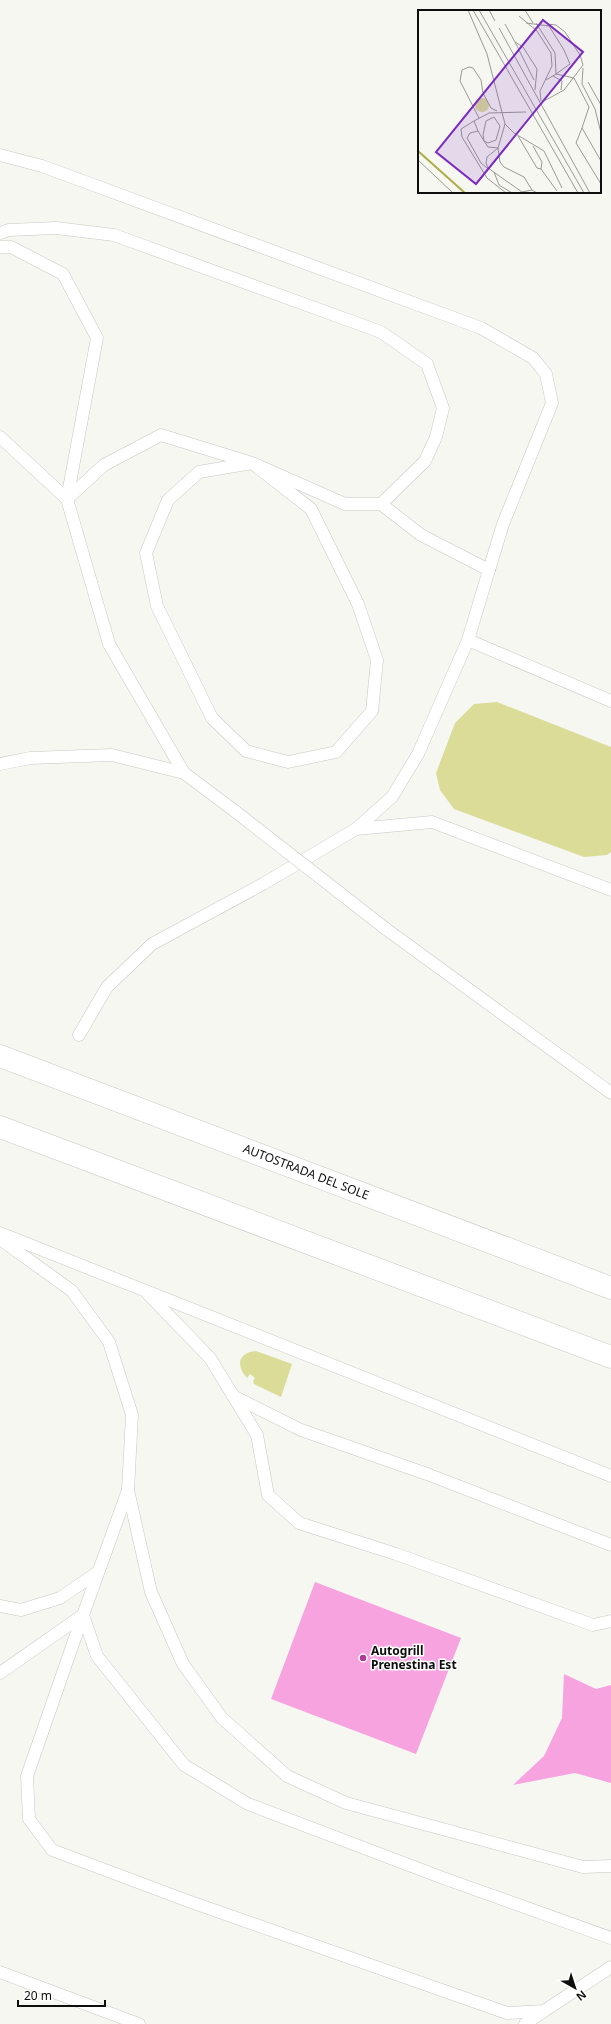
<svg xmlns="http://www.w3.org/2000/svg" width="611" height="2024" font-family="'Noto Sans',sans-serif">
<rect width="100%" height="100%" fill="#f7f7f2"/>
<g fill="#dbdc98">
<path d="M 497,702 L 611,747 L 611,852 L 607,855 L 584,857 L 454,809 L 440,790 L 436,773 L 455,723 L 474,704 Z"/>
<path d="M 256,1351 L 292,1364 L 281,1397 L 254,1384 L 253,1381 L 255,1378 L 250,1374 L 247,1378 C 235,1365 239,1352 256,1351 Z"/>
</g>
<g fill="#f6a3e0">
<path d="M 315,1582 L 461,1638 L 416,1754 L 271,1699 Z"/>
<path d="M 564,1674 L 596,1689 L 611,1685 L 611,1783 L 575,1773 L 513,1785 L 544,1756 L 562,1718 Z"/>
</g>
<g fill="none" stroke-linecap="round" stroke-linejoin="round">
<g stroke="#c7c7c3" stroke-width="13">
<g id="lane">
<path d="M 0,155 L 42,166 L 481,328 L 533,358 L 546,374 L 552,403 L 503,524 L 489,570"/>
<path d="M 0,233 L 9,230 L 56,228 L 114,235 L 381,332 L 427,364 L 443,408 L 436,437 L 425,461 L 381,504 L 345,504 L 252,463 L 199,472 L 168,500 L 146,553 L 157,606 L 212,718 L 246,751 L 288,762 L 336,752 L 372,711 L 377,660 L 358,604 L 311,509 L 252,463 L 161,435 L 104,465 L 67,499 L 0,437"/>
<path d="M 0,247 L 11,247 L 63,274 L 97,338 L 67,499 L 109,644 L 184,773 L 236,812"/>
<path d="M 468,640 L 611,701"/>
<path d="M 0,764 L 30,758 L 112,755 L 184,773"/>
<path d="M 356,829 L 432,822 L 611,890"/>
<path d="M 386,929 L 611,1093"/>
<path d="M 79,1035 L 107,987 L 152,944 L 263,884 L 356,829 L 392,797 L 418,754 L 468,640 L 489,570 L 421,535 L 381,504"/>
<path d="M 0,1233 L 611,1476"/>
<path d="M 0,1239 L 72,1291 L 109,1342 L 132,1415 L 128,1490 L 151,1592 L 183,1664 L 222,1718 L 287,1776 L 346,1803 L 583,1867 L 611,1866"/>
<path d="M 148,1294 L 210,1358 L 257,1435 L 268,1495 L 299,1523 L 396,1554 L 593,1625 L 611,1621"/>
<path d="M 233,1396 L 301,1430 L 427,1474 L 611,1545"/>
<path d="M 0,1606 L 21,1610 L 60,1598 L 98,1572"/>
<path d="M 83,1615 L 27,1776 L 29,1819 L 52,1850 L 188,1901 L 507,2013 L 544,2011 L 611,1967"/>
<path d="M 83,1615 L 97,1656 L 184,1765 L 248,1804 L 443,1878 L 611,1938"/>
<path d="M 0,1673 L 83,1615 L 128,1490"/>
<path d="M 0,1972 L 139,2024"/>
<path d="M 525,2024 L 544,2011"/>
</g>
</g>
<g stroke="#c7c7c3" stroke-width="23">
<g id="highway">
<path d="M 0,1056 L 611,1288"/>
<path d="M 0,1127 L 611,1357"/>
</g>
</g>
<use href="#lane" stroke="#fff" stroke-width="12"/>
<use href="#highway" stroke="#fff" stroke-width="22"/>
<g stroke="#c7c7c3" stroke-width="13" stroke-linecap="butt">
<path id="lane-bridge" d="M 236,812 L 386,929"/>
</g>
<use href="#lane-bridge" stroke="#fff" stroke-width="12"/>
</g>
<circle fill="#ad3b95" stroke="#fff" stroke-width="1.5" cx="363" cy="1658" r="4"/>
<g text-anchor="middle" stroke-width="3" stroke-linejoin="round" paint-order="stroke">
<g font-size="12" fill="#0d0d0c" stroke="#fff">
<text transform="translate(306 1172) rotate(21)" y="4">AUTOSTRADA DEL SOLE</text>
</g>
<g font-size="12" font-weight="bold" fill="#0d0d0c" stroke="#fff" text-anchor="start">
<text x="371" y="1655">Autogrill<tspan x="371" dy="14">Prenestina Est</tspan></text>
</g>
</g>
<g transform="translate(418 10)">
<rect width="183" height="183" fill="#f7f7f2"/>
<path d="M57 95a7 7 0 1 1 14 0a7 7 0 1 1-14 0Z" fill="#dbdc98"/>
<path fill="none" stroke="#acad47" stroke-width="2" d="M 0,141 L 47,183"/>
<path fill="none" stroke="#999996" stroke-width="1" d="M 50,0 L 69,44 L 87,114 L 80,138 L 69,147 L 68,153 L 70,158 L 104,182 L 114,180M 55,0 L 160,183M 61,0 L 166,183M 71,0 L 77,11M 107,0 L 115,13M 101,6 L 119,21 L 133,43 L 134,56 L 122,81 L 123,91M 108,13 L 131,16 L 146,40 L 152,54 L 138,64M 118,13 L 137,43 L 138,64M 87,14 L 97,32 L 105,37 L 119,59 L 117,80M 81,18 L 172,183M 97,32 L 116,70M 165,58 L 164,74 L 177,99 L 183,123M 135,66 L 144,71 L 143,80M 128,70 L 138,64 L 156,68 L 171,97 L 164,118 L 183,151M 170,72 L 183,95M 126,91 L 146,80 L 165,55 L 162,45 L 147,22 L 138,15 L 129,14M 61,108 L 42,71 L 44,60 L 51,57 L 55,58 L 63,70 L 65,83 L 73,98 L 79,101M 56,111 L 43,119 L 44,127 L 69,168 L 88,183M 87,114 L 96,123 L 126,141 L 144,178M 164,118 L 158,133 L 183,174M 60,121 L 56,111 L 71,103 L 108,102M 100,126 L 119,158 L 123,159 L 139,181M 115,136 L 124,152 L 123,159M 0,150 L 35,183M 70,159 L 63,153 L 49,128 L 52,123 L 60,121 L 66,131 L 70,133 L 78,130 L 82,116 L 76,107 L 68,111 L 65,125 L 66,131 L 70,137 L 80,138 L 82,152 L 86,157 L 106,167 L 114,180 L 119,183M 76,162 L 81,175 L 94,183"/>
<path fill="#7b2cbf" fill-opacity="0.15" stroke="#7b2cbf" stroke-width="2" d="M 125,10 L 165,42 L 58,174 L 18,142 Z"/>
<rect width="183" height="183" fill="none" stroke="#0d0d0c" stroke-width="2"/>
</g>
<g transform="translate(575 1988) rotate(141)" stroke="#ffffff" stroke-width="3" paint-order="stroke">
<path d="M0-3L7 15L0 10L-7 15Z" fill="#0d0d0c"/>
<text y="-6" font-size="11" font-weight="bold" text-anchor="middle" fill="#0d0d0c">N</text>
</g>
<path d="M18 2000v6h87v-6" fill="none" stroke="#0d0d0c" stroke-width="2"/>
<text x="24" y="2000" font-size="12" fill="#0d0d0c" stroke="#ffffff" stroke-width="3" paint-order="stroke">20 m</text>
</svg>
